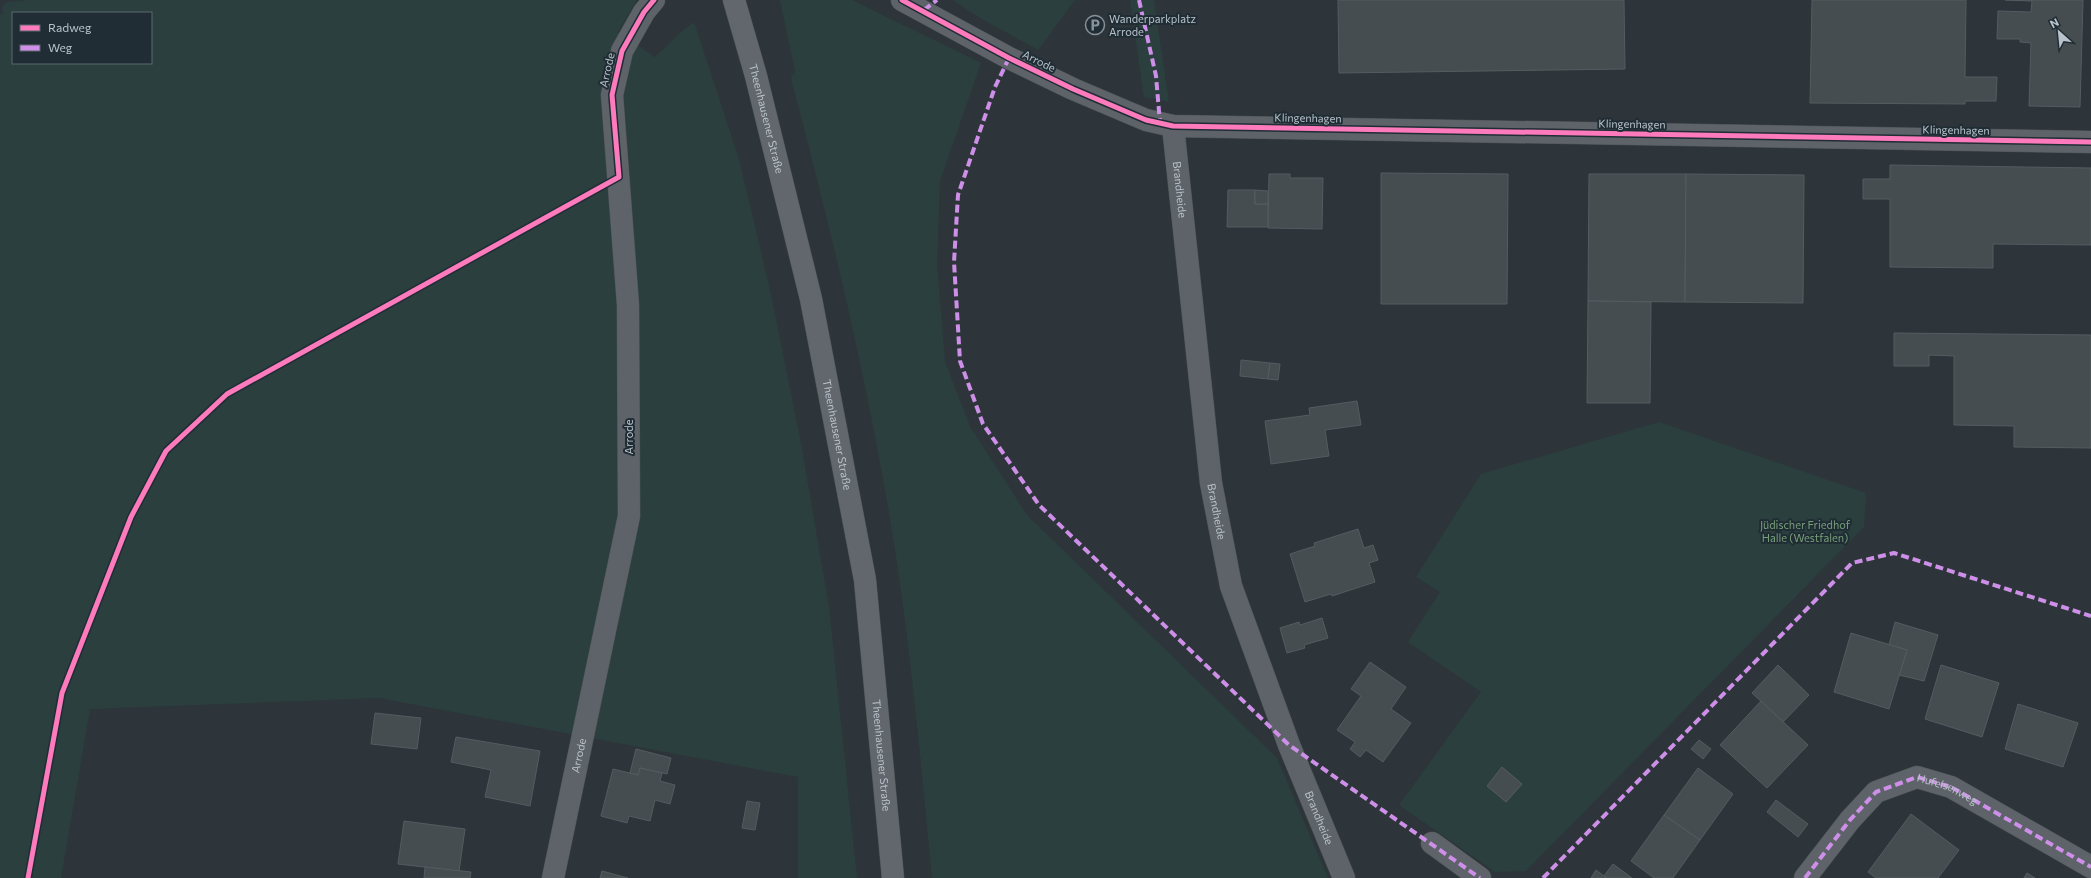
<svg xmlns="http://www.w3.org/2000/svg" width="2091" height="878" font-family="Commissioner,sans-serif">
<rect width="100%" height="100%" fill="#2d353a"/>
<g fill="#2a3f3e" fill-rule="evenodd">
<path d="M 27,0 L 637,0 L 618,32 L 655,57 L 681,32 L 694,22 L 739,159 L 770,290 L 801,443 L 829,607 L 857,878 L 798,878 L 798,777 L 379,698 L 90,709 L 61,878 L 0,878 L 0,14 L 3,14 L 2,7 L 7,2 ZM 13,13 L 151,13 L 151,63 L 13,63 Z"/>
<path d="M 780,0 L 852,0 L 981,63 L 940,181 L 937,264 L 945,362 L 971,428 L 1027,515 L 1277,758 L 1328,878 L 932,878 C 921,764 911,650 893,537 C 868,382 831,230 791,78 L 795,71 Z"/>
<path d="M 953,0 L 1075,0 L 1038,50 L 975,15 Z"/>
<path d="M 1130,0 L 1154,0 L 1169,102 L 1144,97 Z"/>
<path d="M 1659,422 L 1866,493 L 1864,527 L 1526,871 L 1495,872 L 1399,805 L 1481,692 L 1408,642 L 1440,592 L 1416,577 L 1481,474 Z"/>
</g>
<g fill="#464d51" stroke="#555c61">
<path d="M 1338,0 L 1624,0 L 1625,69 L 1339,73 Z"/>
<path d="M 1812,0 L 1966,0 L 1965,77 L 1997,77 L 1996,101 L 1965,101 L 1965,104 L 1810,103 Z"/>
<path d="M 2005,0 L 2083,0 L 2080,107 L 2029,106 L 2031,43 L 2020,42 L 2020,39 L 1997,39 L 1998,11 L 2031,12 L 2032,1 Z"/>
<path d="M 1890,165 L 2091,168 L 2091,245 L 1993,244 L 1993,268 L 1890,267 L 1890,199 L 1863,199 L 1863,179 L 1890,179 Z"/>
<path d="M 1381,173 L 1508,174 L 1507,304 L 1381,304 Z"/>
<path d="M 1269,174 L 1290,174 L 1290,178 L 1323,178 L 1322,229 L 1268,228 Z"/>
<path d="M 1589,174 L 1686,174 L 1685,302 L 1588,301 Z"/>
<path d="M 1686,174 L 1804,175 L 1803,303 L 1685,302 Z"/>
<path d="M 1228,190 L 1255,190 L 1255,204 L 1268,204 L 1268,227 L 1227,227 Z"/>
<path d="M 1255,190 L 1268,191 L 1268,204 L 1255,204 Z"/>
<path d="M 1588,301 L 1651,302 L 1650,403 L 1587,403 Z"/>
<path d="M 1894,333 L 2091,335 L 2091,448 L 2014,447 L 2014,426 L 1954,425 L 1954,356 L 1929,355 L 1929,366 L 1894,366 Z"/>
<path d="M 1241,360 L 1270,363 L 1268,379 L 1240,376 Z"/>
<path d="M 1270,363 L 1280,364 L 1278,380 L 1268,379 Z"/>
<path d="M 1357,401 L 1361,425 L 1325,430 L 1329,456 L 1271,464 L 1265,421 L 1310,415 L 1309,408 Z"/>
<path d="M 1358,529 L 1364,548 L 1373,545 L 1378,560 L 1369,563 L 1375,582 L 1332,596 L 1331,594 L 1305,602 L 1290,554 L 1315,546 L 1314,543 Z"/>
<path d="M 1322,618 L 1328,638 L 1304,645 L 1305,648 L 1287,653 L 1280,628 L 1299,622 L 1300,625 Z"/>
<path d="M 1895,622 L 1938,635 L 1924,681 L 1899,675 L 1907,650 L 1889,645 Z"/>
<path d="M 1851,633 L 1907,650 L 1889,709 L 1834,692 Z"/>
<path d="M 1370,662 L 1406,687 L 1391,709 L 1411,723 L 1383,762 L 1366,750 L 1360,757 L 1350,749 L 1355,742 L 1337,730 L 1361,696 L 1351,689 Z"/>
<path d="M 1778,665 L 1809,695 L 1783,722 L 1752,693 Z"/>
<path d="M 1941,665 L 1999,683 L 1982,737 L 1925,719 Z"/>
<path d="M 1761,701 L 1808,745 L 1767,788 L 1720,745 Z"/>
<path d="M 2018,704 L 2078,723 L 2063,767 L 2005,749 Z"/>
<path d="M 375,713 L 421,718 L 417,749 L 371,744 Z"/>
<path d="M 456,737 L 540,751 L 530,806 L 485,797 L 491,770 L 451,762 Z"/>
<path d="M 1699,740 L 1711,749 L 1703,759 L 1691,749 Z"/>
<path d="M 636,749 L 671,758 L 667,774 L 640,768 L 638,775 L 630,773 Z"/>
<path d="M 1502,767 L 1522,784 L 1506,802 L 1487,786 Z"/>
<path d="M 640,768 L 662,773 L 660,781 L 675,785 L 670,804 L 655,800 L 650,821 L 629,816 L 627,823 L 601,816 L 613,769 L 638,775 Z"/>
<path d="M 1698,768 L 1733,794 L 1700,840 L 1664,815 Z"/>
<path d="M 1776,800 L 1808,824 L 1798,837 L 1767,812 Z"/>
<path d="M 747,801 L 760,803 L 755,830 L 742,828 Z"/>
<path d="M 1911,814 L 1959,850 L 1938,878 L 1876,878 L 1868,872 Z"/>
<path d="M 1664,815 L 1700,840 L 1673,878 L 1654,878 L 1631,861 Z"/>
<path d="M 404,821 L 465,829 L 459,871 L 398,864 Z"/>
<path d="M 1613,864 L 1632,878 L 1607,878 L 1604,876 Z"/>
<path d="M 425,867 L 471,872 L 470,878 L 424,878 Z"/>
<path d="M 1596,870 L 1604,876 L 1607,878 L 1591,878 Z"/>
<path d="M 602,871 L 628,878 L 600,878 Z"/>
<path d="M 2027,873 L 2035,878 L 2024,878 Z"/>
</g>
<g fill="none" stroke-linecap="round" stroke-linejoin="round">
<g stroke="#4b5154" stroke-width="23">
<g id="minor">
<path d="M 902,0 L 1009,58 L 1073,89 L 1146,120 L 1173,126 L 2091,142"/>
<path id="s1" d="M 1173,126 L 1211,483 L 1231,586 L 1289,745 L 1344,878"/>
<path d="M 1432,843 L 1480,878"/>
<path id="s2" d="M 553,878 L 629,516 L 628,305 L 612,95 L 622,51 L 644,12 L 654,0"/>
<path id="s3" d="M 1805,878 L 1850,820 L 1876,792 L 1917,777 L 1951,787 L 2091,867"/>
</g>
</g>
<g stroke="#4b5154" stroke-width="23">
<g id="secondary">
<path id="s4" d="M 734,0 L 756,76 L 811,299 L 865,580 L 893,878"/>
</g>
</g>
<use href="#minor" stroke="#5d6368" stroke-width="22"/>
<use href="#secondary" stroke="#61676c" stroke-width="22"/>
<g stroke="#ce8fe9" stroke-width="4" stroke-dasharray="8 4" stroke-linecap="butt">
<path d="M 1139,0 L 1156,76 L 1160,123"/>
<path d="M 924,10 L 937,0"/>
<path d="M 1009,58 L 995,87 L 958,195 L 954,262 L 960,361 L 983,424 L 1039,505 L 1289,745 L 1480,878"/>
<path d="M 1543,878 L 1852,563 L 1894,553 L 2091,616"/>
<path d="M 1805,878 L 1850,820 L 1876,792 L 1917,777 L 1951,787 L 2091,867"/>
</g>
<g stroke="#202d35" stroke-width="8">
<g id="cycleway">
<path d="M 902,0 L 1009,58 L 1073,89 L 1146,120 L 1173,126 L 2091,142"/>
<path d="M 28,878 L 62,693 L 131,517 L 166,451 L 227,394 L 619,177 L 612,95 L 622,51 L 644,12 L 654,0"/>
</g>
</g>
<use href="#cycleway" stroke="#fd7abc" stroke-width="5"/>
</g>
<defs>
<g id="parking-ring" transform="scale(1)"><circle r="9.5" fill="#202d35" stroke="#879198" stroke-width="1.5"/><path d="M-3.5-5.5H1a3.5 3.5 0 0 1 0 7H-1V5.5H-3.5ZM-1-3.4V-.6H.8a1.4 1.4 0 0 0 0-2.8Z" fill="#879198"/></g>
</defs>
<g fill-rule="evenodd">
<use href="#parking-ring" x="1095" y="25"/>
</g>
<g text-anchor="middle" stroke-width="4" stroke-linejoin="round" paint-order="stroke">
<g font-size="11" fill="#b8c2ca" stroke="#202d35" text-anchor="start">
<text x="1109" y="23">Wanderparkplatz<tspan x="1109" dy="13">Arrode</tspan></text>
</g>
<g font-size="11" fill="#b8c2ca" stroke="#202d35">
<text transform="translate(1039 61) rotate(26)" y="4">Arrode</text>
<text transform="translate(607 70) rotate(-77)" y="4">Arrode</text>
<text transform="translate(1308 118) rotate(1)" y="4">Klingenhagen</text>
<text dy="4" stroke="none"><textPath href="#s4" startOffset="123">Theenhausener Straße</textPath></text>
<text transform="translate(1632 124) rotate(1)" y="4">Klingenhagen</text>
<text transform="translate(1956 130) rotate(1)" y="4">Klingenhagen</text>
<text dy="4" stroke="none"><textPath href="#s1" startOffset="64">Brandheide</textPath></text>
<text dy="4" stroke="none"><textPath href="#s4" startOffset="447">Theenhausener Straße</textPath></text>
<text transform="translate(629 437) rotate(-90)" y="4">Arrode</text>
<text dy="4" stroke="none"><textPath href="#s1" startOffset="388">Brandheide</textPath></text>
<text dy="4" stroke="none"><textPath href="#s4" startOffset="771">Theenhausener Straße</textPath></text>
<text dy="4" stroke="none"><textPath href="#s2" startOffset="125">Arrode</textPath></text>
<text dy="4" stroke="none"><textPath href="#s3" startOffset="188">Hufeisenweg</textPath></text>
<text dy="4" stroke="none"><textPath href="#s1" startOffset="712">Brandheide</textPath></text>
</g>
<g font-size="11" fill="#779f78" stroke="#202d35">
<text x="1805" y="529">Jüdischer Friedhof<tspan x="1805" dy="13">Halle (Westfalen)</tspan></text>
</g>
</g>
<rect x="12" y="12" width="140" height="52" fill="#202d35" stroke="#5d6971"/>
<rect x="20" y="25" width="20" height="6" fill="#fd7abc" stroke="#5d6971"/>
<text x="48" y="32" font-size="12" fill="#b8c2ca">Radweg</text>
<rect x="20" y="45" width="20" height="6" fill="#ce8fe9" stroke="#5d6971"/>
<text x="48" y="52" font-size="12" fill="#b8c2ca">Weg</text>
<g transform="translate(2059 32) rotate(333)" stroke="#202d35" stroke-width="3" paint-order="stroke">
<path d="M0-3L7 15L0 10L-7 15Z" fill="#b8c2ca"/>
<text y="-6" font-size="11" font-weight="bold" text-anchor="middle" fill="#b8c2ca">N</text>
</g>
</svg>
